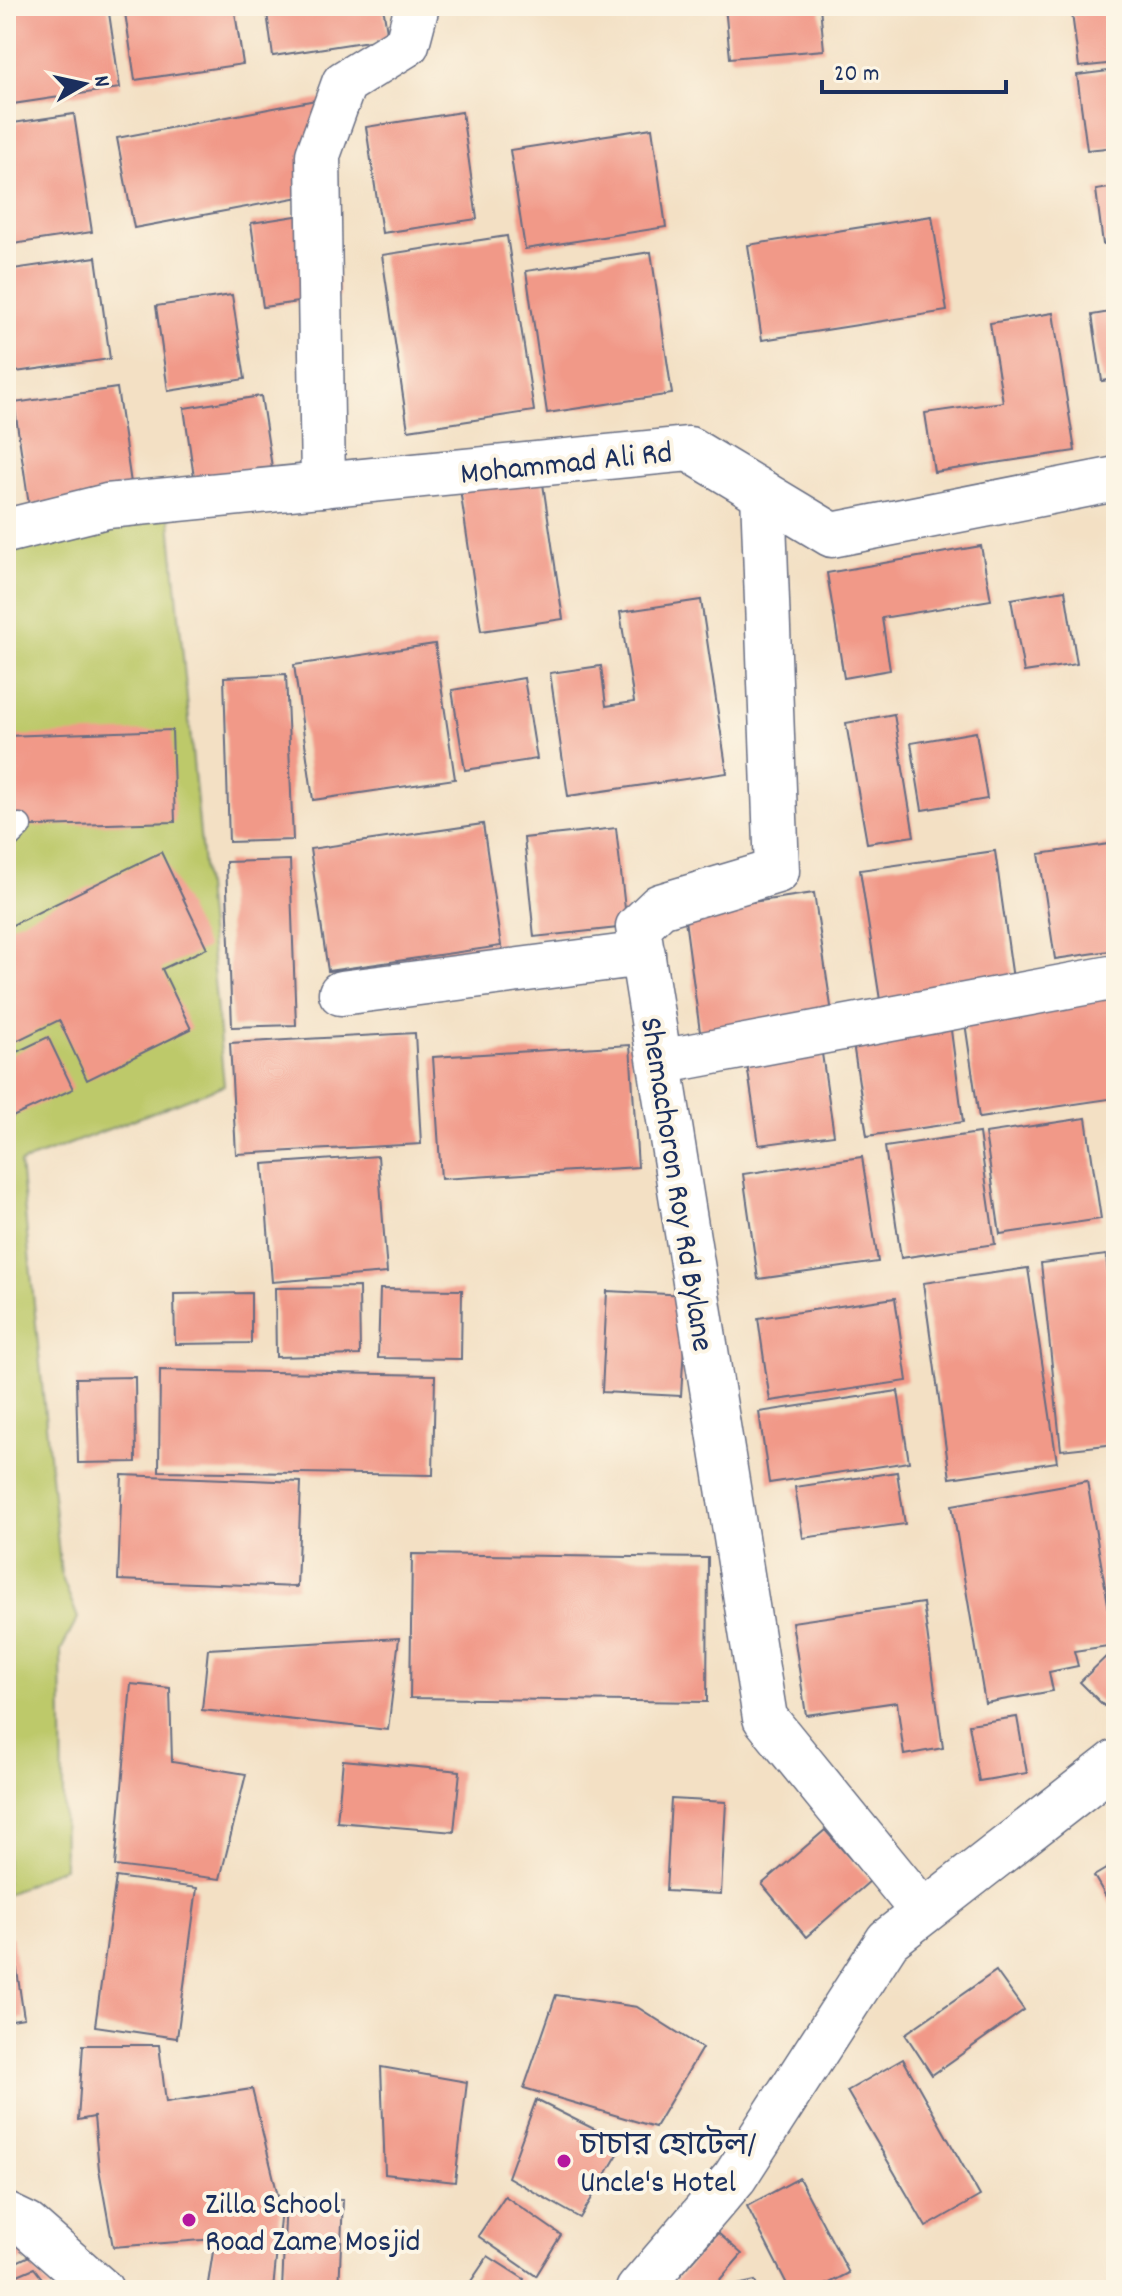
<svg xmlns="http://www.w3.org/2000/svg" width="1122" height="2296" font-family="Dekko,'Noto Sans Bengali',sans-serif">
<rect width="100%" height="100%" fill="#fcf5e5"/>
<filter id="ink" filterUnits="userSpaceOnUse"><feTurbulence type="fractalNoise" baseFrequency=".0125" numOctaves="2"/><feDisplacementMap in="SourceGraphic" scale="16" xChannelSelector="R" yChannelSelector="G"/><feConvolveMatrix kernelMatrix="1 2 1 2 8 2 1 2 1" color-interpolation-filters="sRGB"/></filter>
<filter id="wash" filterUnits="userSpaceOnUse"><feTurbulence type="fractalNoise" baseFrequency=".006" numOctaves="4" result="noise"/><feDisplacementMap in="SourceGraphic" scale="32" xChannelSelector="R" yChannelSelector="G"/><feGaussianBlur stdDeviation="1.8" result="paint"/><feColorMatrix in="noise" values="0 0 0 0 0 0 0 0 0 0 0 0 0 0 0 0 0 1.4 0 .05"/><feComposite in="paint" operator="in"/></filter>
<g filter="url(#wash)">
<rect width="100%" height="100%" fill="#f3e0c4"/>
<path fill="#bdc96a" stroke="#6c7c64" stroke-width="2" d="M 168,500 L 224,1085 L 20,1163 L 61,1575 L 78,1618 L 61,1650 L 64,1867 L 6,1895 L 6,544 Z"/>
<g id="blocks">
<g fill="#f19988">
<path d="M 6,6 L 108,6 L 120,88 L 6,105 Z"/>
<path d="M 124,6 L 234,6 L 243,64 L 135,80 Z"/>
<path d="M 266,6 L 383,6 L 388,38 L 273,56 Z"/>
<path d="M 725,6 L 820,6 L 824,50 L 730,58 Z"/>
<path d="M 1071,6 L 1116,6 L 1116,63 L 1079,67 Z"/>
<path d="M 1116,70 L 1116,147 L 1087,150 L 1077,75 Z"/>
<path d="M 321,99 L 337,190 L 134,228 L 117,138 Z"/>
<path d="M 462,112 L 477,219 L 382,233 L 366,127 Z"/>
<path d="M 74,114 L 92,232 L 6,245 L 6,124 Z"/>
<path d="M 652,128 L 666,227 L 525,249 L 510,150 Z"/>
<path d="M 1116,187 L 1116,242 L 1103,244 L 1096,190 Z"/>
<path d="M 328,211 L 340,296 L 263,307 L 251,223 Z"/>
<path d="M 932,216 L 947,311 L 762,340 L 748,245 Z"/>
<path d="M 507,236 L 534,411 L 408,430 L 382,255 Z"/>
<path d="M 651,252 L 672,394 L 547,413 L 526,271 Z"/>
<path d="M 96,257 L 110,359 L 8,373 L 6,270 Z"/>
<path d="M 232,295 L 245,379 L 168,391 L 156,306 Z"/>
<path d="M 1116,311 L 1116,379 L 1102,381 L 1092,315 Z"/>
<path d="M 1053,313 L 1075,451 L 934,472 L 925,413 L 1003,402 L 990,323 Z"/>
<path d="M 117,388 L 132,490 L 29,505 L 14,403 Z"/>
<path d="M 261,396 L 274,480 L 196,491 L 184,408 Z"/>
<path d="M 542,477 L 563,619 L 481,631 L 460,489 Z"/>
<path d="M 981,546 L 991,600 L 882,618 L 890,670 L 844,678 L 827,573 Z"/>
<path d="M 1065,590 L 1077,664 L 1024,672 L 1011,599 Z"/>
<path d="M 701,600 L 727,773 L 568,796 L 550,673 L 601,666 L 606,706 L 634,702 L 620,612 Z"/>
<path d="M 435,644 L 455,779 L 313,800 L 294,665 Z"/>
<path d="M 286,674 L 293,840 L 229,842 L 224,677 Z"/>
<path d="M 524,678 L 537,759 L 465,770 L 452,690 Z"/>
<path d="M 894,714 L 914,836 L 867,843 L 846,723 Z"/>
<path d="M 172,730 L 175,822 L 6,827 L 6,736 Z"/>
<path d="M 976,732 L 987,799 L 922,810 L 911,743 Z"/>
<path d="M 483,824 L 501,946 L 328,971 L 310,849 Z"/>
<path d="M 616,828 L 627,927 L 534,937 L 524,838 Z"/>
<path d="M 1116,843 L 1116,950 L 1055,959 L 1039,854 Z"/>
<path d="M 995,851 L 1013,979 L 880,1000 L 860,870 Z"/>
<path d="M 161,852 L 207,948 L 162,969 L 191,1029 L 87,1080 L 59,1020 L 6,1046 L 6,928 Z"/>
<path d="M 290,860 L 296,1025 L 232,1027 L 226,862 Z"/>
<path d="M 814,893 L 832,1013 L 700,1032 L 684,912 Z"/>
<path d="M 1116,993 L 1116,1098 L 979,1118 L 964,1016 Z"/>
<path d="M 949,1015 L 963,1122 L 867,1136 L 851,1030 Z"/>
<path d="M 415,1033 L 421,1144 L 236,1154 L 230,1043 Z"/>
<path d="M 48,1037 L 73,1089 L 6,1120 L 6,1057 Z"/>
<path d="M 630,1045 L 638,1167 L 441,1179 L 433,1057 Z"/>
<path d="M 821,1047 L 834,1135 L 759,1145 L 746,1058 Z"/>
<path d="M 1086,1118 L 1101,1219 L 1000,1234 L 985,1133 Z"/>
<path d="M 979,1133 L 995,1244 L 901,1258 L 885,1147 Z"/>
<path d="M 378,1156 L 387,1273 L 272,1282 L 263,1164 Z"/>
<path d="M 862,1157 L 878,1262 L 758,1279 L 743,1174 Z"/>
<path d="M 1106,1255 L 1116,1350 L 1116,1444 L 1061,1450 L 1041,1263 Z"/>
<path d="M 1028,1268 L 1057,1462 L 950,1478 L 923,1283 Z"/>
<path d="M 359,1287 L 360,1355 L 276,1357 L 275,1288 Z"/>
<path d="M 380,1289 L 462,1290 L 461,1359 L 378,1358 Z"/>
<path d="M 607,1291 L 687,1295 L 681,1396 L 602,1392 Z"/>
<path d="M 251,1293 L 251,1343 L 175,1344 L 174,1294 Z"/>
<path d="M 895,1298 L 907,1381 L 770,1401 L 758,1318 Z"/>
<path d="M 160,1370 L 435,1375 L 433,1475 L 159,1471 Z"/>
<path d="M 135,1377 L 136,1462 L 78,1463 L 76,1378 Z"/>
<path d="M 898,1391 L 909,1462 L 769,1483 L 759,1412 Z"/>
<path d="M 897,1472 L 905,1524 L 803,1538 L 795,1487 Z"/>
<path d="M 122,1475 L 301,1482 L 297,1587 L 118,1580 Z"/>
<path d="M 1087,1481 L 1115,1645 L 1074,1651 L 1078,1666 L 1049,1672 L 1053,1691 L 985,1703 L 952,1505 Z"/>
<path d="M 412,1554 L 708,1558 L 707,1702 L 410,1698 Z"/>
<path d="M 923,1603 L 943,1748 L 904,1755 L 897,1702 L 806,1715 L 792,1622 Z"/>
<path d="M 399,1638 L 388,1730 L 202,1710 L 208,1649 Z"/>
<path d="M 1116,1647 L 1116,1694 L 1104,1706 L 1080,1682 Z"/>
<path d="M 131,1684 L 170,1688 L 172,1762 L 246,1774 L 220,1879 L 115,1866 Z"/>
<path d="M 1017,1717 L 1027,1773 L 979,1781 L 969,1724 Z"/>
<path d="M 343,1760 L 460,1771 L 454,1832 L 337,1822 Z"/>
<path d="M 671,1799 L 726,1802 L 721,1894 L 666,1891 Z"/>
<path d="M 825,1830 L 870,1881 L 806,1937 L 762,1884 Z"/>
<path d="M 1116,1863 L 1116,1914 L 1094,1876 Z"/>
<path d="M 116,1877 L 197,1888 L 177,2038 L 95,2026 Z"/>
<path d="M 12,1937 L 24,2018 L 6,2021 L 6,1938 Z"/>
<path d="M 996,1971 L 1024,2010 L 932,2075 L 905,2034 Z"/>
<path d="M 556,1995 L 637,2007 L 702,2048 L 655,2127 L 524,2088 Z"/>
<path d="M 83,2045 L 159,2045 L 166,2102 L 252,2089 L 281,2208 L 273,2290 L 207,2290 L 215,2239 L 113,2247 L 99,2169 L 94,2117 L 78,2120 Z"/>
<path d="M 903,2059 L 980,2196 L 926,2227 L 847,2091 Z"/>
<path d="M 381,2067 L 467,2082 L 455,2182 L 385,2174 Z"/>
<path d="M 536,2100 L 624,2144 L 580,2218 L 508,2177 Z"/>
<path d="M 799,2178 L 849,2273 L 816,2290 L 790,2290 L 747,2206 Z"/>
<path d="M 505,2196 L 561,2235 L 536,2276 L 478,2236 Z"/>
<path d="M 286,2198 L 343,2200 L 339,2290 L 282,2290 Z"/>
<path d="M 6,2215 L 38,2252 L 6,2267 Z"/>
<path d="M 718,2233 L 742,2254 L 711,2290 L 667,2290 Z"/>
<path d="M 488,2256 L 524,2279 L 517,2290 L 465,2290 Z"/>
<path d="M 34,2268 L 51,2290 L 6,2290 L 6,2280 Z"/>
<path d="M 755,2281 L 758,2290 L 720,2290 L 720,2289 Z"/>
</g>
</g>
</g>
<g filter="url(#ink)">
<use href="#blocks" fill-opacity="0" stroke="#676d82" stroke-width="2"/>
<g fill="none" stroke-linecap="round" stroke-linejoin="round">
<g stroke="#676d82" stroke-width="27">
<path id="lane" d="M 6,838 L 19,826"/>
</g>
<g stroke="#676d82" stroke-width="47">
<g id="street">
<path d="M 323,485 L 318,155 L 344,83 L 407,44 L 417,6"/>
<path d="M 763,493 L 777,871 L 660,906 L 638,927 L 765,1718 L 923,1912"/>
<path d="M 6,531 L 107,506 L 689,449 L 832,535 L 1116,479"/>
<path d="M 341,993 L 643,954"/>
<path d="M 660,1062 L 1116,977"/>
</g>
</g>
<g stroke="#676d82" stroke-width="47">
<g id="secondary">
<path d="M 6,2215 L 27,2225 L 101,2290"/>
<path d="M 638,2290 L 735,2177 L 888,1940 L 1116,1762"/>
</g>
</g>
<use href="#lane" stroke="#fff" stroke-width="24"/>
<use href="#street" stroke="#fff" stroke-width="44"/>
<use href="#secondary" stroke="#fff" stroke-width="44"/>
</g>
</g>
<g fill="#b5179e" stroke="#fcf5e5" stroke-width="3">
<circle cx="564" cy="2161" r="8"/>
<circle cx="189" cy="2220" r="8"/>
</g>
<g text-anchor="middle" stroke-width="8" stroke-linejoin="round" paint-order="stroke">
<g font-size="32" fill="#1b2f5e" stroke="#fcf5e5">
<text transform="translate(566 461) rotate(-6)" y="11">Mohammad Ali Rd</text>
<text transform="translate(679 1184) rotate(81)" y="11">Shemachoron Roy Rd Bylane</text>
</g>
<g font-size="32" fill="#1b2f5e" stroke="#fcf5e5" text-anchor="start">
<text x="580" y="2154">চাচার হোটেল/<tspan x="580" dy="37">Uncle's Hotel</tspan></text>
<text x="205" y="2213">Zilla School<tspan x="205" dy="37">Road Zame Mosjid</tspan></text>
</g>
</g>
<rect width="1122" height="2296" fill="none" stroke="#fcf5e5" stroke-width="32"/>
<g transform="translate(84 84) rotate(81)" stroke="#fcf5e5" stroke-width="6" paint-order="stroke">
<path d="M0-6L14 30L0 20L-14 30Z" fill="#1b2f5e"/>
<text y="-12" font-size="22" font-weight="bold" text-anchor="middle" fill="#1b2f5e">N</text>
</g>
<path d="M822 80v12h184v-12" fill="none" stroke="#1b2f5e" stroke-width="4"/>
<text x="834" y="80" font-size="24" fill="#1b2f5e" stroke="#fcf5e5" stroke-width="6" paint-order="stroke">20 m</text>
</svg>
